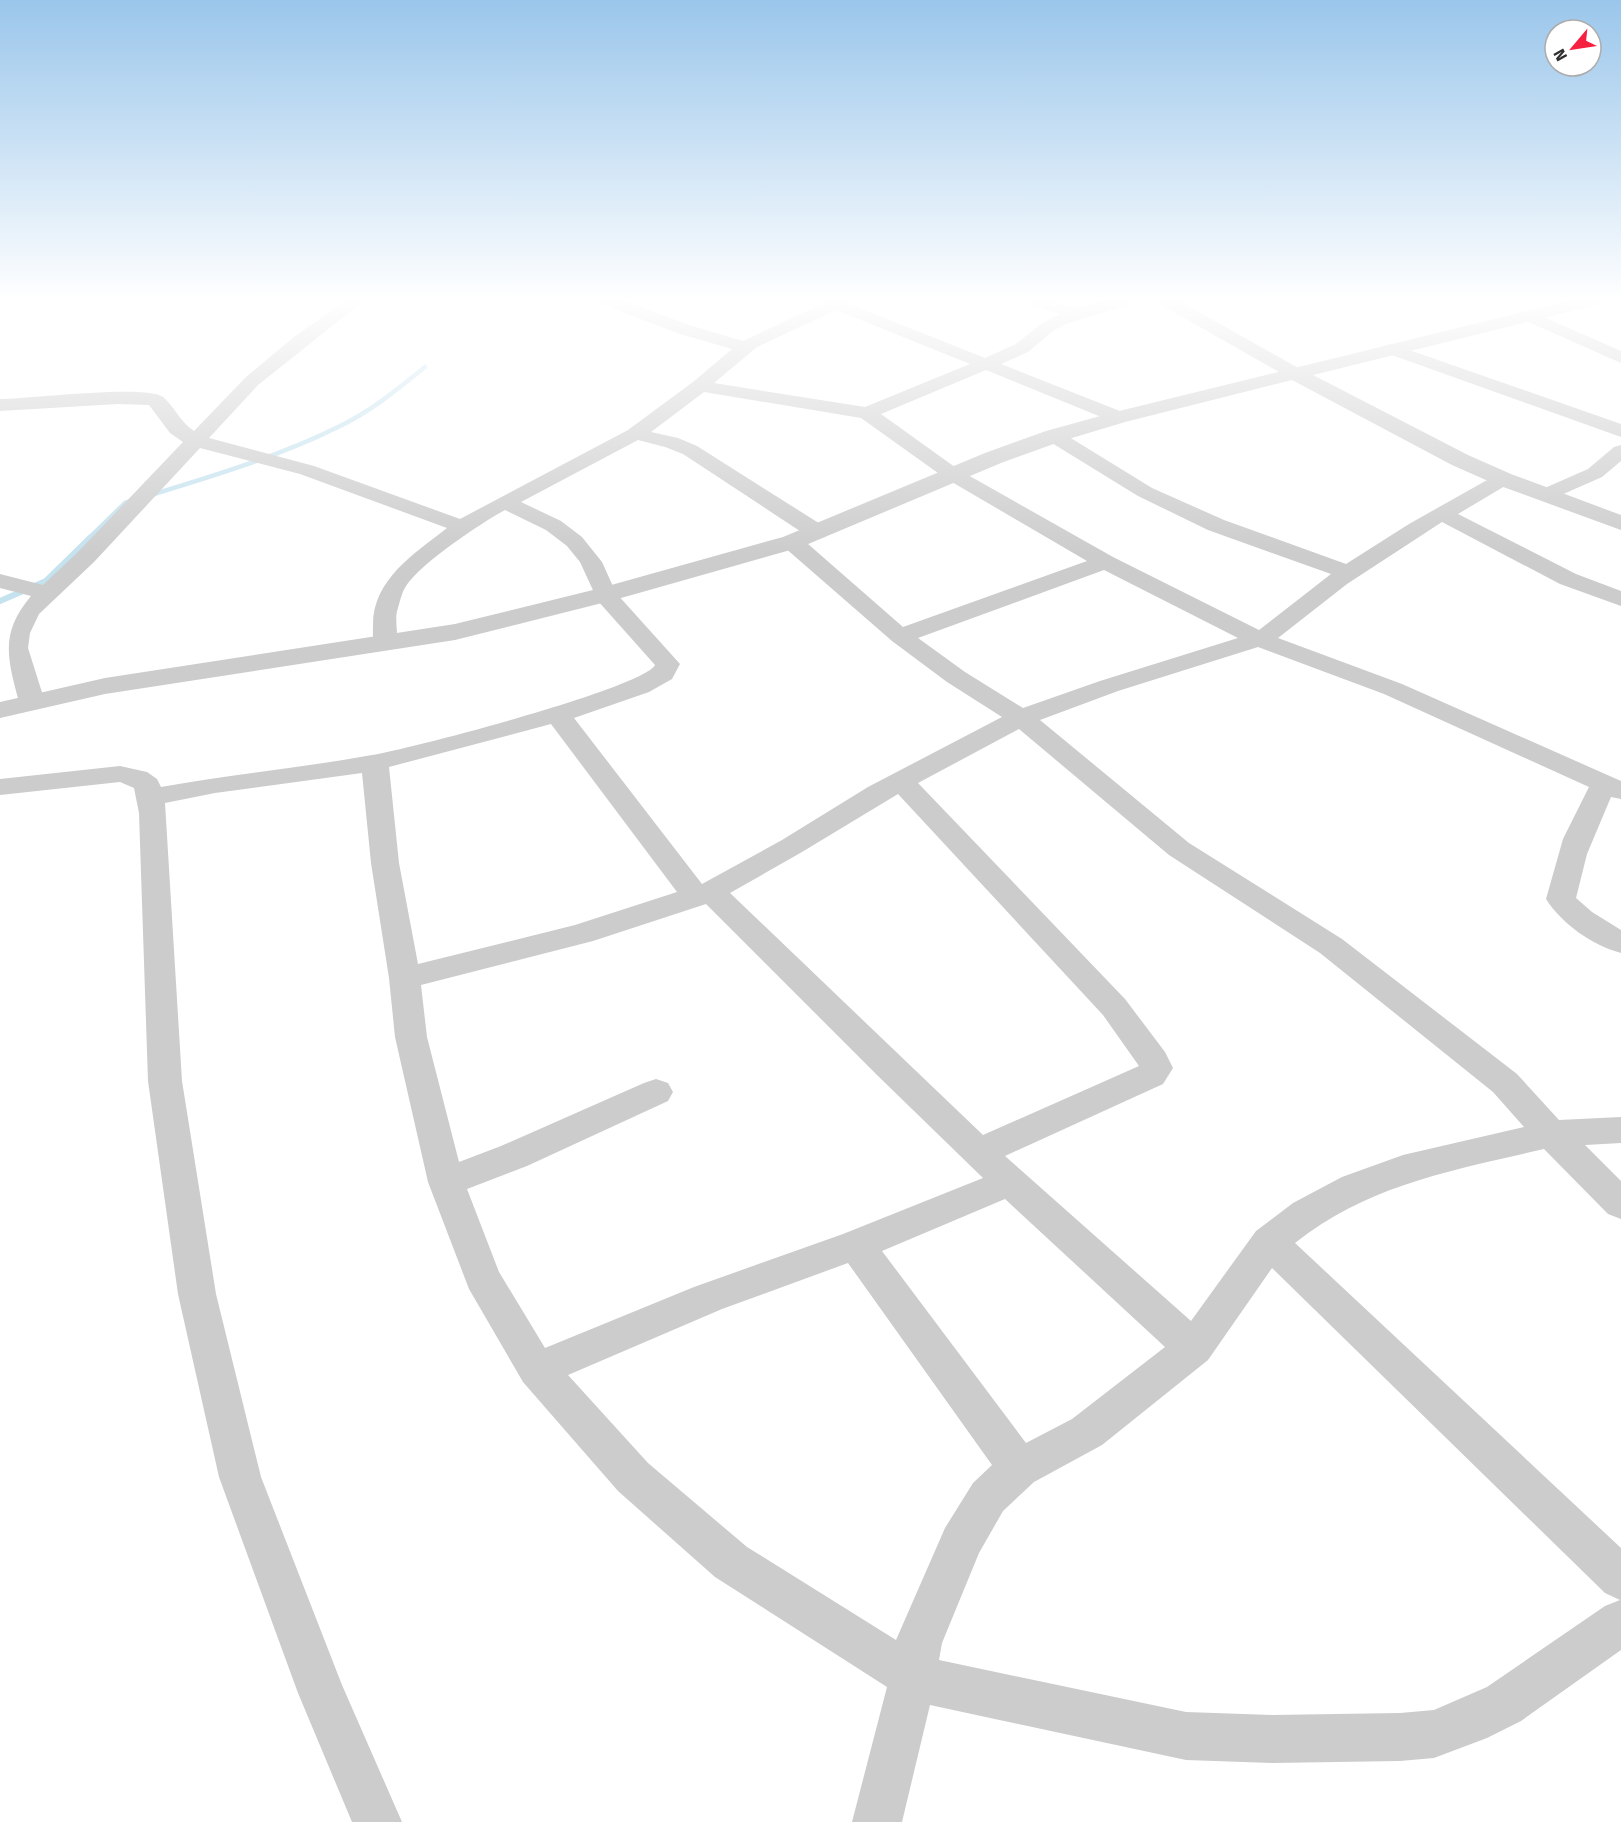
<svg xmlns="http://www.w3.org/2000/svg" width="1621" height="1822" font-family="'Fira Sans',sans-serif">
<rect width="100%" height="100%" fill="#fff"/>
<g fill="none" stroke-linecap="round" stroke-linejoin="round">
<g stroke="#c5e2ef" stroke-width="4.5">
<path d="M 148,496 C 210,477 280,456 338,427 C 370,412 398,389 425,367"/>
<path d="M 88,539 L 125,503 L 134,500"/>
</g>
<path stroke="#c5e2ef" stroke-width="6" d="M 0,601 L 46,581 L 90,538"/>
<g fill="#ccc" fill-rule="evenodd">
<path d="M 348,299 L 366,299 L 258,385 L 209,438 L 314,466 L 460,519 L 628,430 L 693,382 L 732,349 L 677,333 L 599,303 L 597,299 L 620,299 L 689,325 L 743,341 L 822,304 L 815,299 L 850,299 L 847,303 L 985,358 L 1016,344 L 1041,324 L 1060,314 L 1026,303 L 1024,299 L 1048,299 L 1076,308 L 1110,299 L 1136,299 L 1134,303 L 1066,324 L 1053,331 L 1028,352 L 1001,364 L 1125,413 L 1128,417 L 1125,421 L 1111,421 L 986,370 L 881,414 L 959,470 L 1113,557 L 1259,630 L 1331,574 L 1208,530 L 1138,496 L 1047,440 L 1044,436 L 1047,432 L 1061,432 L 1152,488 L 1224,520 L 1346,564 L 1409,524 L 1496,475 L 1503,473 L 1510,475 L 1513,479 L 1510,483 L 1458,514 L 1576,574 L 1621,591 L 1621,606 L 1560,584 L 1442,522 L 1347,584 L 1278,638 L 1402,684 L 1621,781 L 1621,799 L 1611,797 L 1587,854 L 1576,898 L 1592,912 L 1621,930 L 1621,953 C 1592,945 1562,924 1546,899 L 1563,839 L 1589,787 L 1384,694 L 1258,647 L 1118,691 L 1040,720 L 1189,843 L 1342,939 L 1517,1074 L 1559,1120 L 1621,1117 L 1621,1143 L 1585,1145 L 1621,1181 L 1621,1219 L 1608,1214 L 1544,1149 C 1454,1170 1369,1184 1295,1243 L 1621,1548 L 1621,1650 L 1521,1721 L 1487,1738 L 1434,1758 L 1400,1761 L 1272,1763 L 1186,1760 L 930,1705 L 902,1822 L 852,1822 L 887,1687 L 715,1577 L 618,1491 L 523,1382 L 469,1289 L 428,1182 L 395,1037 L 389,978 L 371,863 L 362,773 L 215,793 L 165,803 L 182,1081 L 216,1294 L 261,1477 L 342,1685 L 402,1822 L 352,1822 L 298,1693 L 219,1477 L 178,1294 L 148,1081 L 139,813 L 134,788 L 120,782 L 0,795 L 0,779 L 120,766 L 147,772 L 157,779 L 161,787 C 231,774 302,768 372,755 C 410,749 643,688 655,665 L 598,601 L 580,562 L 567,546 L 546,530 L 505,510 C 481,523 421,563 406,586 C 402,592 400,601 398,608 C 393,621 401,637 394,648 L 385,650 L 376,648 C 372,641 373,634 373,626 C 372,580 415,553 447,528 L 300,474 L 200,448 L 94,562 L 39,614 L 30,633 L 28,648 L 45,702 L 41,707 L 32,710 L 23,707 L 19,702 C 7,657 0,633 31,596 L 0,588 L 0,574 L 43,585 L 78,552 L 183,442 L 170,433 L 149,405 L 118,404 L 0,411 L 0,399 C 27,399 147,384 163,397 C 175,407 180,422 194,431 L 246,377 L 294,337 ZM 836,310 L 970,364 L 865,407 L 714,383 L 757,347 ZM 704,392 L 861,418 L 945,478 L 1087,561 L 903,627 L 800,537 L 792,535 L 784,537 L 781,542 L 784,547 L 892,641 L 947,682 L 1002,717 L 868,787 L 782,840 L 702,884 L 574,718 L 649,692 L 672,679 L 680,664 L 616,593 L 602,562 L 582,537 L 561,521 L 521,502 L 638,440 L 665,447 L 683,454 L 809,537 L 817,538 L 825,537 L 828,532 L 825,527 L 697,446 L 678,438 L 651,432 ZM 1104,570 L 1238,638 L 1100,681 L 1023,708 L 965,672 L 918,638 ZM 551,724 L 677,892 L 575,925 L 418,964 L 399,863 L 389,767 ZM 1019,729 L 1169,855 L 1320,953 L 1493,1092 L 1524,1127 L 1403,1155 L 1342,1177 L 1293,1203 L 1256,1231 L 1191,1321 L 1005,1156 L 1163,1084 L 1173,1068 L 1165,1052 L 1125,999 L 918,783 ZM 898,794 L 1103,1015 L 1139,1066 L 983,1135 L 730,893 L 802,852 ZM 706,904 L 877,1075 L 983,1178 L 843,1234 L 694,1287 L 545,1348 L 499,1272 L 467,1189 L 527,1166 L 668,1101 L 673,1092 L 668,1083 L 656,1079 L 644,1083 L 501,1146 L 459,1162 L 427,1037 L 421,985 L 593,941 ZM 1005,1199 L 1165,1347 L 1072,1419 L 1026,1443 L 882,1251 ZM 848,1263 L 992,1465 L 973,1483 L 945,1528 L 896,1640 L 747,1547 L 648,1463 L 568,1375 L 722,1309 ZM 1272,1268 L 1605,1593 L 1620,1600 L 1605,1606 L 1487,1687 L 1434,1710 L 1400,1713 L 1272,1715 L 1186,1712 L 939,1660 L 942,1643 L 979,1553 L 1003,1511 L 1034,1482 L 1102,1445 L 1208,1360 Z"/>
<path d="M 1156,299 L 1176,299 L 1300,369 L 1303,373 L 1300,377 L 1288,377 L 1158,303 Z"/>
<path d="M 1530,311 L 1621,351 L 1621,363 L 1524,320 L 1522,316 L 1524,312 Z"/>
<path d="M 1392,344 L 1621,424 L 1621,437 L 1386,353 L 1383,349 L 1386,345 Z"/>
<path d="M 1621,445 L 1621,461 L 1602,477 L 1552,499 L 1545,501 L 1538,499 L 1535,495 L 1538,491 L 1588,469 L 1614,447 Z"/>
</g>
<path fill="#ccc" fill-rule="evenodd" d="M 1576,299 L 1607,299 L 1604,303 L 1313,375 L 1468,455 L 1511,474 L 1621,515 L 1621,530 L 1495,484 L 1452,465 L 1292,380 L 1125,422 L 1062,441 L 1001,463 L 801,547 L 614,600 L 455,640 L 105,694 L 0,718 L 0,702 L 105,678 L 455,624 L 597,589 L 783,537 L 985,453 L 1046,431 L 1111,413 Z"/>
</g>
<linearGradient id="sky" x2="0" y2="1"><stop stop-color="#9ac6eb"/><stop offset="0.54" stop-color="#fff"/><stop offset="1" stop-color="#fff" stop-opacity="0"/></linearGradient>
<rect width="1621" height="554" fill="url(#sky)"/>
<g transform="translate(1573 48) rotate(241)"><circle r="28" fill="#ffffff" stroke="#acacac" stroke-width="1.5"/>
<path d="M0-4.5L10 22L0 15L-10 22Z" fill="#f62041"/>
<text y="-9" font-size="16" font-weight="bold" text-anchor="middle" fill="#2f2f2f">N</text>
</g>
</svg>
